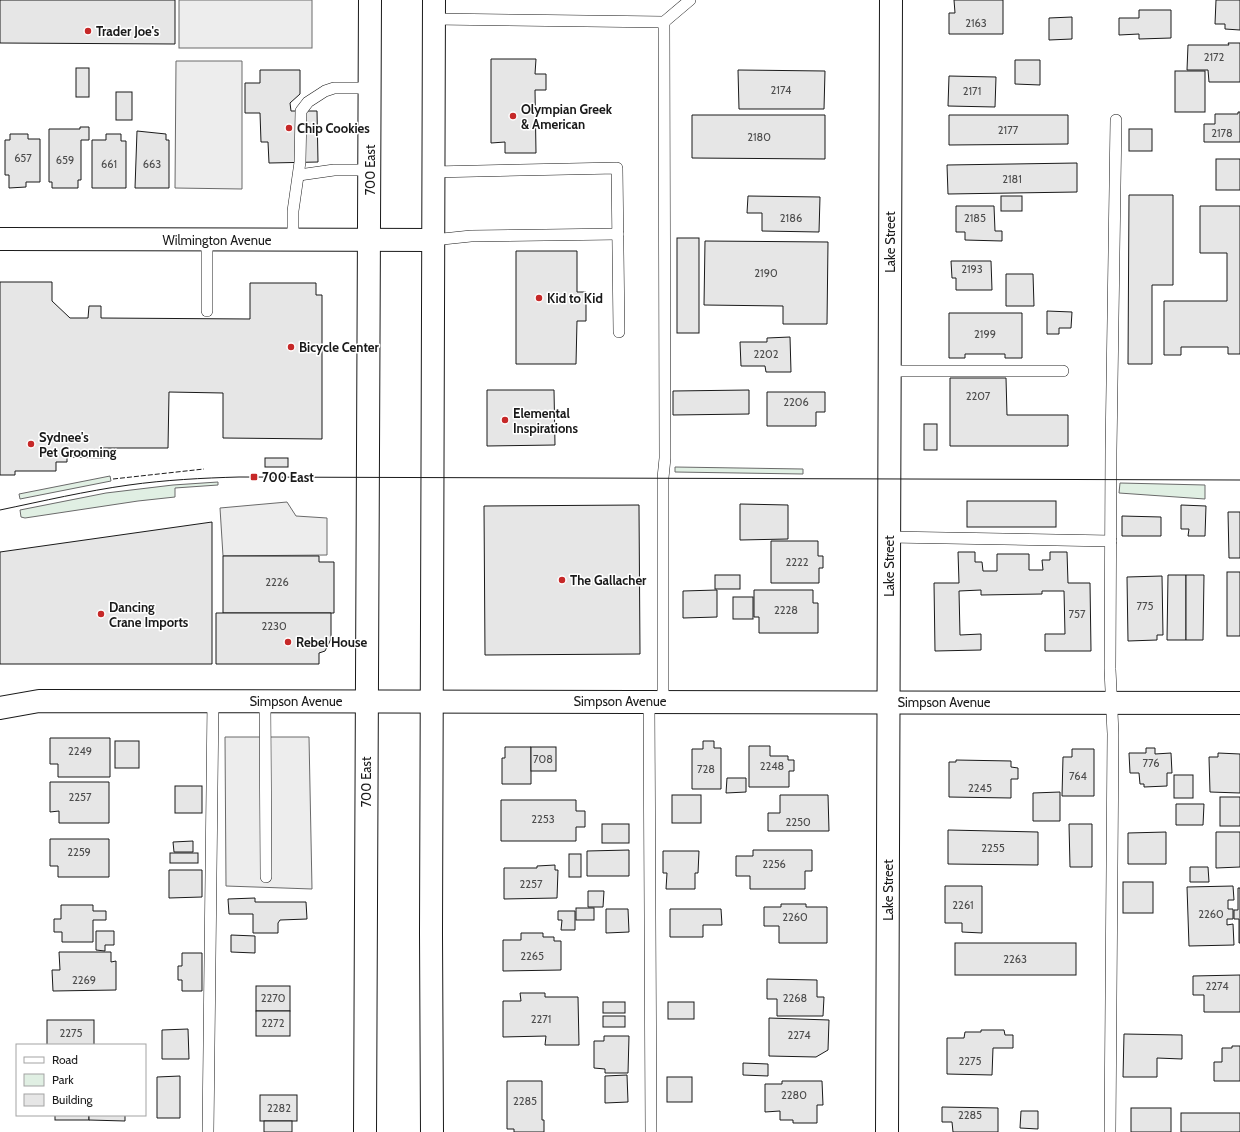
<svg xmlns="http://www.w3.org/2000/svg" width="1240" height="1132" font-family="Cabin,sans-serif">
<rect width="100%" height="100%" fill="#fff"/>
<g fill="#e0efe3" stroke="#6a6a6a">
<path d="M 675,467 L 803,469 L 803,474 L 675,472 Z"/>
<path d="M 110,476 L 111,481 L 20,499 L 19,494 Z"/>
<path d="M 218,482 L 218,485 L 175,488 L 175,497 L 138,501 L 25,518 L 21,517 L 20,510 L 106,493 L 173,485 Z"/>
<path d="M 1120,483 L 1205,485 L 1205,499 L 1119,493 Z"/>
</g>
<g fill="#ededed" stroke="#6a6a6a">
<rect x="179" y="0" width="133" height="48"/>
<path d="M 176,61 L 242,61 L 242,189 L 175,188 Z"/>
<path d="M 287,502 L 296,516 L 327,518 L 327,555 L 223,556 L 220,508 Z"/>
<path d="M 225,737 L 309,737 L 312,889 L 226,886 Z"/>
</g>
<g fill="#e6e6e6" stroke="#1a1a1a">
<path d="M 0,0 L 175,0 L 175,44 L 0,43 Z"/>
<path d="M 954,0 L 1003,0 L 1003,34 L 949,34 L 949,13 L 955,13 Z"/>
<path d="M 1216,0 L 1240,0 L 1240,30 L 1225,29 L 1225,24 L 1215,24 Z"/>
<path d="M 1139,10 L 1171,10 L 1171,38 L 1139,39 L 1139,34 L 1119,35 L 1119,18 L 1139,18 Z"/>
<path d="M 1072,17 L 1072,39 L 1049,40 L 1049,18 Z"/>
<path d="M 1228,43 L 1240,43 L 1240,82 L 1209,82 L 1208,70 L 1187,70 L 1188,45 L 1229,45 Z"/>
<path d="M 491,59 L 536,59 L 535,74 L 546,74 L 546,90 L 535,90 L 536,153 L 505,153 L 505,142 L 491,143 Z"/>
<path d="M 1015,60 L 1040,60 L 1040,85 L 1015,84 Z"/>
<rect x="76" y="68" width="13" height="29"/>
<path d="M 260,70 L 300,70 L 300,94 L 290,103 L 291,111 L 317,111 L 318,162 L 269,163 L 268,142 L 261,142 L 260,113 L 245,113 L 245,83 L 260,83 Z"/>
<path d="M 738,70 L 825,71 L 824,109 L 739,109 Z"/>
<rect x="1175" y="71" width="30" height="41"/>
<path d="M 949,76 L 996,77 L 995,107 L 948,106 Z"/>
<rect x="116" y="92" width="16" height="28"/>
<path d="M 1238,112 L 1240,112 L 1240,142 L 1204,142 L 1204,124 L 1215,124 L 1215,114 L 1238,114 Z"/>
<path d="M 692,115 L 825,115 L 825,159 L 692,158 Z"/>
<path d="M 949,115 L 1068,115 L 1068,144 L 949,145 Z"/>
<path d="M 80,127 L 89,127 L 89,140 L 81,140 L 81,180 L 78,180 L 78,188 L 52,188 L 52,182 L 49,182 L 49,129 L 80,129 Z"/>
<rect x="1129" y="129" width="23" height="22"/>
<path d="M 137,131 L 166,134 L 166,140 L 169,140 L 169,188 L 135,188 Z"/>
<path d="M 10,134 L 28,134 L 28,139 L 40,139 L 40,182 L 26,182 L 26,187 L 9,188 L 9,175 L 5,175 L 5,140 L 10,140 Z"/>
<path d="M 106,134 L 121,134 L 121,141 L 126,141 L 126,188 L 92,188 L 92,140 L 106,140 Z"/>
<rect x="1216" y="159" width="24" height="31"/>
<path d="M 1077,163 L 1077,192 L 948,194 L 947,165 Z"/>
<path d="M 1129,195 L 1173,195 L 1173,285 L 1152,285 L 1152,364 L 1128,364 Z"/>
<path d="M 748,196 L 820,197 L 819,232 L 762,231 L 762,213 L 747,213 Z"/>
<rect x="1001" y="196" width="21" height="15"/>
<path d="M 956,206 L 994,206 L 995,231 L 1002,231 L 1002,241 L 965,240 L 965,232 L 956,232 Z"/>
<path d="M 1200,206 L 1240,206 L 1240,354 L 1228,354 L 1228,347 L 1181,347 L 1181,355 L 1164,355 L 1164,301 L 1227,301 L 1227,253 L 1200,253 Z"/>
<rect x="677" y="238" width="22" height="95"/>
<path d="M 705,241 L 828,242 L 827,324 L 783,324 L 783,306 L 704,305 Z"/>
<path d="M 516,251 L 577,251 L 577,292 L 586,292 L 586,321 L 577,321 L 576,364 L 516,364 Z"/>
<path d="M 951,261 L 991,261 L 992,290 L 956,290 L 956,278 L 952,278 Z"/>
<path d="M 1006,274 L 1033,274 L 1034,306 L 1006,306 Z"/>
<path d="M 0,282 L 52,282 L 52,301 L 70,318 L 88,318 L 89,306 L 101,306 L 101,318 L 250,319 L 250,283 L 316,283 L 316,295 L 322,295 L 322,439 L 223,438 L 223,393 L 169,392 L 168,448 L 103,448 L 103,458 L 67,457 L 67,462 L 56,462 L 56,471 L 15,471 L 15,475 L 0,475 Z"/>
<path d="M 1047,311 L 1072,312 L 1071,328 L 1059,328 L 1059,334 L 1047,334 Z"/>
<path d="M 949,313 L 1022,313 L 1022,358 L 1005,358 L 1005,354 L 965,354 L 965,358 L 949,358 Z"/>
<path d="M 790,337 L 791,372 L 766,372 L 765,366 L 741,366 L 740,342 L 767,342 L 767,338 Z"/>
<path d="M 950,378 L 1006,378 L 1007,415 L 1068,415 L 1068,446 L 950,446 Z"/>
<path d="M 487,390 L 554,390 L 555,445 L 487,446 Z"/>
<path d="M 749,390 L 749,414 L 673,415 L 673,391 Z"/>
<path d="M 767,392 L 825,392 L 825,412 L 816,412 L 816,426 L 767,426 Z"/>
<rect x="924" y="424" width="13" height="26"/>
<rect x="265" y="458" width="23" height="9"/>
<rect x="967" y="501" width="89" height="26"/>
<path d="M 740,504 L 788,505 L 788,539 L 740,540 Z"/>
<path d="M 639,505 L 640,654 L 485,655 L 484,506 Z"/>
<path d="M 1181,505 L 1206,506 L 1205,536 L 1188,536 L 1189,529 L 1181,529 Z"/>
<path d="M 1228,512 L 1240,512 L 1240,558 L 1229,558 Z"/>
<path d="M 1122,516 L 1161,517 L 1161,536 L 1122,536 Z"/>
<path d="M 212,522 L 212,664 L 0,664 L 0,552 Z"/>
<path d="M 771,541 L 818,541 L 818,556 L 823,556 L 823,568 L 819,568 L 819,583 L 771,583 Z"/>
<path d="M 958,552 L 975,552 L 975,562 L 982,562 L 983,571 L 997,571 L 997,554 L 1029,554 L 1029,570 L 1043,570 L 1042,560 L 1050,560 L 1050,552 L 1067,552 L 1068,583 L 1090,583 L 1091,651 L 1045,651 L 1045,634 L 1065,634 L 1064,591 L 1042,591 L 1042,594 L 981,595 L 981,590 L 959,591 L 960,635 L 981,634 L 981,650 L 935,651 L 934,583 L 959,583 Z"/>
<path d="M 223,556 L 319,556 L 319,562 L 334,562 L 334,613 L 223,613 Z"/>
<rect x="1227" y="572" width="13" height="64"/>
<rect x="715" y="575" width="25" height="14"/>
<path d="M 1168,575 L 1186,575 L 1186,640 L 1167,640 Z"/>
<path d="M 1186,575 L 1204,575 L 1203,640 L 1186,640 Z"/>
<path d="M 1162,576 L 1163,635 L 1157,635 L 1157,640 L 1128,641 L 1127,577 Z"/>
<path d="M 717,590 L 717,617 L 683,618 L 683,591 Z"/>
<path d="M 754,590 L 813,590 L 813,603 L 818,603 L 818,633 L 759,633 L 759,617 L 754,617 Z"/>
<rect x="733" y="597" width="20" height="22"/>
<path d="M 216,613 L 331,613 L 331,639 L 325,651 L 319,653 L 319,664 L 216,664 Z"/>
<path d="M 50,738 L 110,738 L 110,777 L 58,777 L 58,764 L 50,764 Z"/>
<rect x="115" y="741" width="24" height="27"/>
<path d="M 703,741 L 714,741 L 714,748 L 721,748 L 721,789 L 692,789 L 692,749 L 703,749 Z"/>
<path d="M 749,746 L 770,746 L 770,756 L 788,756 L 788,760 L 794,760 L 794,771 L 789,771 L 789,787 L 749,787 Z"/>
<path d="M 505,747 L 531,747 L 531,784 L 502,784 L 502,758 L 505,758 Z"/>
<rect x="531" y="747" width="25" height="24"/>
<path d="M 1146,748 L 1155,748 L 1155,754 L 1171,753 L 1172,773 L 1167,773 L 1167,786 L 1144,787 L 1144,784 L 1140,784 L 1139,773 L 1130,773 L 1129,753 L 1146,753 Z"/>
<path d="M 1072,749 L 1094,749 L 1094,796 L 1062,796 L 1063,757 L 1072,757 Z"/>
<path d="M 1218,753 L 1240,754 L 1240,793 L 1210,792 L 1209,757 L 1218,757 Z"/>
<path d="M 956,760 L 1011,761 L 1011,767 L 1018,768 L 1018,779 L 1011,779 L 1011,798 L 949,797 L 949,762 L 956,762 Z"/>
<rect x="1174" y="775" width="19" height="23"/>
<path d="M 727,778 L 746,778 L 746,792 L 726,793 Z"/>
<path d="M 50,782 L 109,782 L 109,823 L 59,823 L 59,811 L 50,812 Z"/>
<rect x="175" y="786" width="27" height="27"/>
<path d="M 1060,792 L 1060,821 L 1033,821 L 1033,793 Z"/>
<rect x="672" y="795" width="29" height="28"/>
<path d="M 780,795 L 828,795 L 829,831 L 768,831 L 768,813 L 780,813 Z"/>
<rect x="1220" y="797" width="20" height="29"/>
<path d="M 501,800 L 576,800 L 576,811 L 585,811 L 585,827 L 576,827 L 576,841 L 501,841 Z"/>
<path d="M 1176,804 L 1204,804 L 1203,825 L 1176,825 Z"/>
<rect x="602" y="824" width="27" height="19"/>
<path d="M 1069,824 L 1092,824 L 1092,867 L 1070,867 Z"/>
<path d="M 948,830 L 1038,832 L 1038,865 L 948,864 Z"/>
<path d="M 1166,832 L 1166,864 L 1128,864 L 1128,833 Z"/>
<path d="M 1216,832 L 1240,832 L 1240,867 L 1216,868 Z"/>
<path d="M 50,839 L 109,839 L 109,877 L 58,877 L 58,866 L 50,866 Z"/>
<path d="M 193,841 L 193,852 L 174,852 L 173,842 Z"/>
<path d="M 629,850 L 629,876 L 587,876 L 587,851 Z"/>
<path d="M 753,850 L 812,850 L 812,871 L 805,871 L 805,889 L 750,889 L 750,876 L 736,876 L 736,856 L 753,856 Z"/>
<path d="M 663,851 L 699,851 L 698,873 L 695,873 L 695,889 L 666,889 L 667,873 L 663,873 Z"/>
<rect x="170" y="853" width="28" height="10"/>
<rect x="569" y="854" width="12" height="23"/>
<path d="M 555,865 L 555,870 L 558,870 L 557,898 L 504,899 L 504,868 L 537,868 L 537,866 Z"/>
<path d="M 1190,867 L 1208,867 L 1209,882 L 1190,882 Z"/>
<path d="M 169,870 L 202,870 L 202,897 L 169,898 Z"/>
<rect x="1123" y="882" width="30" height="31"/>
<path d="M 945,886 L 982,886 L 982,933 L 962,932 L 962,923 L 945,923 Z"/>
<path d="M 1233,886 L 1234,900 L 1228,900 L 1228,909 L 1233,909 L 1233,919 L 1227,919 L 1227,925 L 1233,924 L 1234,945 L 1189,946 L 1187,887 Z"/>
<path d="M 1238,888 L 1240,888 L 1240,943 L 1239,943 L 1239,919 L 1234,919 L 1234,910 L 1238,910 Z"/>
<path d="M 588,891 L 604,891 L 603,907 L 588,907 Z"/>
<path d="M 255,898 L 255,902 L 306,902 L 307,919 L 280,920 L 278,923 L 278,933 L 253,933 L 253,914 L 229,914 L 228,899 Z"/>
<path d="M 781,904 L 806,904 L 806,907 L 827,907 L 827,943 L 779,943 L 779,926 L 764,926 L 764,907 L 781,907 Z"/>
<path d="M 61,905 L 93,905 L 93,911 L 106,911 L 106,920 L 93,920 L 93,942 L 62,942 L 62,932 L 54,932 L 54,919 L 61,919 Z"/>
<rect x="576" y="908" width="18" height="12"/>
<path d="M 606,909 L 628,909 L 629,932 L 606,933 Z"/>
<path d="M 670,909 L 721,909 L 722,925 L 703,925 L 703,937 L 670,937 Z"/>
<path d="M 558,911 L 575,911 L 575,930 L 561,930 L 562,920 L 558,920 Z"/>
<path d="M 96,931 L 114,931 L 114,945 L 105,945 L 105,951 L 96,950 Z"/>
<path d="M 521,933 L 543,933 L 543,937 L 554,937 L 554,941 L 561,941 L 561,970 L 503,971 L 503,940 L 521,940 Z"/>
<path d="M 231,935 L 255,936 L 255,953 L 231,952 Z"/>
<rect x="955" y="943" width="121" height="32"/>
<path d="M 59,952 L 111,952 L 111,962 L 116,961 L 116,990 L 53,991 L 52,970 L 60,970 Z"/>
<path d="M 182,953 L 202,953 L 202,991 L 182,991 L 182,980 L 178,980 L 178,966 L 182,966 Z"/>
<path d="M 1240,975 L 1240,1012 L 1204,1012 L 1204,995 L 1193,995 L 1193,976 Z"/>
<path d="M 767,979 L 817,980 L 817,997 L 824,997 L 823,1016 L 777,1016 L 777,999 L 767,999 Z"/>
<rect x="256" y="986" width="34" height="25"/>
<path d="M 520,993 L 545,993 L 545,997 L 578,997 L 579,1045 L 545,1045 L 546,1036 L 503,1037 L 503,1001 L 521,1001 Z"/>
<rect x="603" y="1002" width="22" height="11"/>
<rect x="668" y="1002" width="26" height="17"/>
<rect x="256" y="1011" width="34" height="25"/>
<rect x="603" y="1016" width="22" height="11"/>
<path d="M 769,1018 L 829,1020 L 828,1050 L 816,1057 L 769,1056 Z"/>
<rect x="47" y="1020" width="47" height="25"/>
<path d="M 188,1029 L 189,1059 L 162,1059 L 162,1030 Z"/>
<path d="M 981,1030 L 1004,1030 L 1005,1035 L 1013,1035 L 1013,1048 L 993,1048 L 992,1075 L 947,1074 L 947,1038 L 964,1038 L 965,1032 L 981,1032 Z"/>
<path d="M 1124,1034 L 1182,1035 L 1182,1059 L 1157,1058 L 1157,1077 L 1123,1077 Z"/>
<path d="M 604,1036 L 629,1036 L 628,1073 L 605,1073 L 605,1069 L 594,1068 L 594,1041 L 604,1041 Z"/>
<path d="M 1232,1046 L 1240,1046 L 1240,1081 L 1214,1081 L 1214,1062 L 1222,1062 L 1222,1048 L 1232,1048 Z"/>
<path d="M 743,1063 L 768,1064 L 768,1076 L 743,1075 Z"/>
<path d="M 627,1075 L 628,1102 L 605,1103 L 605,1076 Z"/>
<path d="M 180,1076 L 180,1118 L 157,1118 L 157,1077 Z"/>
<rect x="667" y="1077" width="25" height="25"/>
<path d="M 507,1081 L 542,1081 L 542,1120 L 544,1120 L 544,1132 L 514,1132 L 514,1129 L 507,1129 Z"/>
<path d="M 782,1081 L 822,1081 L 823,1105 L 817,1105 L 817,1123 L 793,1123 L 793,1120 L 780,1120 L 780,1111 L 765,1112 L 765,1084 L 782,1084 Z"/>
<rect x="260" y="1095" width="37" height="26"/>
<path d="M 942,1107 L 998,1108 L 998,1132 L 953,1132 L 952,1122 L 942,1122 Z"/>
<rect x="1131" y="1108" width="40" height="24"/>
<path d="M 1021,1111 L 1038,1111 L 1038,1129 L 1020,1128 Z"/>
<rect x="1181" y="1113" width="59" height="19"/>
<rect x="55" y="1115" width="34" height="5"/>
<path d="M 89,1115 L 125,1115 L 125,1121 L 89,1120 Z"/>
<rect x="264" y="1121" width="28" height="11"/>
</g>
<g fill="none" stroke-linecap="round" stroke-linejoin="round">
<g stroke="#1a1a1a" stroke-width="12">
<g id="lane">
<path d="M 434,19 L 664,22 L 690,0"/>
<path d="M 433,172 L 617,168 L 619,332"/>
<path d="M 299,175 L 334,170 L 370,170"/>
<path d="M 293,240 L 293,211 L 300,162 L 301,111 L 308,102 L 325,91 L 334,88 L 370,88"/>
<path d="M 433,240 L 471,236 L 618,234"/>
<path d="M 207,311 L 207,240"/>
<path d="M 890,371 L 1063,371"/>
<path d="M 889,537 L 1111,541"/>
<path d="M 265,701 L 266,877"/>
<path d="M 649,701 L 651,1132"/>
<path d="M 663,701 L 663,478 L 665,458 L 664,22"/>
<path d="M 208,1132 L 213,701"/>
<path d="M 1110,1132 L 1113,734 L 1110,669 L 1111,451 L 1116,120"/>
</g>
</g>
<g stroke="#1a1a1a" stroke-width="24">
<g id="street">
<path d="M 0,239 L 433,240"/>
<path d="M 0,708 L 39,701 L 1240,703"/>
<path d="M 887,1132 L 891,0"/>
</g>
</g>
<g stroke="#1a1a1a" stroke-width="24">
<g id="primary">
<path d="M 365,1132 L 370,0"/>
<path d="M 432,1132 L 431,934 L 434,0"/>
</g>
</g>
<use href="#lane" stroke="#fff" stroke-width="11"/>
<use href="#street" stroke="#fff" stroke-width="22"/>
<use href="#primary" stroke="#fff" stroke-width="22"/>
<path stroke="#1a1a1a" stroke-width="1" d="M 0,510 C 43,501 86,491 129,485 C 165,480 202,478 239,477 L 1240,480"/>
<path stroke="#1a1a1a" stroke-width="1" stroke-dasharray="5 2" stroke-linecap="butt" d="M 113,479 L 204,469"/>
</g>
<g fill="#c62828" stroke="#fff" stroke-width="1.5">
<circle cx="88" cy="31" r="4"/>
<circle cx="513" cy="116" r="4"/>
<circle cx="289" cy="128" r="4"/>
<circle cx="539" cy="298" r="4"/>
<circle cx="291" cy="347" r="4"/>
<circle cx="505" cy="420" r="4"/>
<circle cx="31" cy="444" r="4"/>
<rect x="250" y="473" width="8" height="8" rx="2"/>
<circle cx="562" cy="580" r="4"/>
<circle cx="101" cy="614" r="4"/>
<circle cx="288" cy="642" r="4"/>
</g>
<g text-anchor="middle" stroke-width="3" stroke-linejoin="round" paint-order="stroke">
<g font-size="11" fill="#4d4d4d">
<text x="976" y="27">2163</text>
<text x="1214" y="61">2172</text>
<text x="781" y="94">2174</text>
<text x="972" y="95">2171</text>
<text x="1008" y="134">2177</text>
<text x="1222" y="137">2178</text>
<text x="759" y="141">2180</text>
<text x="23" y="162">657</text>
<text x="65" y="164">659</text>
<text x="109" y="168">661</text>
<text x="152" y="168">663</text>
<text x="1012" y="183">2181</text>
<text x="791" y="222">2186</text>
<text x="975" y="222">2185</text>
<text x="972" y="273">2193</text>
<text x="766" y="277">2190</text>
<text x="985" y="338">2199</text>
<text x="766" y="358">2202</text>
<text x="978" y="400">2207</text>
<text x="796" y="406">2206</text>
<text x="797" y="566">2222</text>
<text x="277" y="586">2226</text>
<text x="1145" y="610">775</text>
<text x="786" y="614">2228</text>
<text x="1077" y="618">757</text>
<text x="274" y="630">2230</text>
<text x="80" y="755">2249</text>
<text x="543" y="763">708</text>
<text x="1151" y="767">776</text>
<text x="772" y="770">2248</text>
<text x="706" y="773">728</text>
<text x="1078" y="780">764</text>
<text x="980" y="792">2245</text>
<text x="80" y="801">2257</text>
<text x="543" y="823">2253</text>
<text x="798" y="826">2250</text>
<text x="993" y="852">2255</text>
<text x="79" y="856">2259</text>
<text x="774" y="868">2256</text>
<text x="531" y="888">2257</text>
<text x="963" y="909">2261</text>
<text x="1211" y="918">2260</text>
<text x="795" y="921">2260</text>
<text x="532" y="960">2265</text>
<text x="1015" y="963">2263</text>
<text x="84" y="984">2269</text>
<text x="1217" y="990">2274</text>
<text x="273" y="1002">2270</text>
<text x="795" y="1002">2268</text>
<text x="541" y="1023">2271</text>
<text x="273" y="1027">2272</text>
<text x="71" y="1037">2275</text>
<text x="799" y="1039">2274</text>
<text x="970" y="1065">2275</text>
<text x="794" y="1099">2280</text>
<text x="525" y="1105">2285</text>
<text x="279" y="1112">2282</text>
<text x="970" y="1119">2285</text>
</g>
<g font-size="13" font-weight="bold" fill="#1a1a1a" stroke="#fff" text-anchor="start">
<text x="96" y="36">Trader Joe's</text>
<text x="521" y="114">Olympian Greek<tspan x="521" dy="15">&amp; American</tspan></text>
<text x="297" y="133">Chip Cookies</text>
<text x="547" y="303">Kid to Kid</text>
<text x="299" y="352">Bicycle Center</text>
<text x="513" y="418">Elemental<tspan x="513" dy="15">Inspirations</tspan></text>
<text x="39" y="442">Sydnee's<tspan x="39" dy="15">Pet Grooming</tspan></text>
<text x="262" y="482">700 East</text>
<text x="570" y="585">The Gallacher</text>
<text x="109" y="612">Dancing<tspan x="109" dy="15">Crane Imports</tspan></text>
<text x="296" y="647">Rebel House</text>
</g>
<g font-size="13" fill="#1a1a1a" stroke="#fff">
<text transform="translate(370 170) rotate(-90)" y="5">700 East</text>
<text x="217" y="245">Wilmington Avenue</text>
<text transform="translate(890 242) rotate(-90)" y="5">Lake Street</text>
<text transform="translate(889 566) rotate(-90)" y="5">Lake Street</text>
<text x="296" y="706">Simpson Avenue</text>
<text x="620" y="706">Simpson Avenue</text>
<text x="944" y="707">Simpson Avenue</text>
<text transform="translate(366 782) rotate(-90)" y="5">700 East</text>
<text transform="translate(888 890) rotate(-90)" y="5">Lake Street</text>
</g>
</g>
<rect x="16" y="1044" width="130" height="72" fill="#ffffff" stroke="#a3a3a3"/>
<rect x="24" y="1057" width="20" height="6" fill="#ffffff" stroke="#a3a3a3"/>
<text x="52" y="1064" font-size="12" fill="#1a1a1a">Road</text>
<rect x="24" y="1074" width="20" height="12" fill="#e0efe3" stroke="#a3a3a3"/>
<text x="52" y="1084" font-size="12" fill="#1a1a1a">Park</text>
<rect x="24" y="1094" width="20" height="12" fill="#e6e6e6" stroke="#a3a3a3"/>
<text x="52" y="1104" font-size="12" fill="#1a1a1a">Building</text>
</svg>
